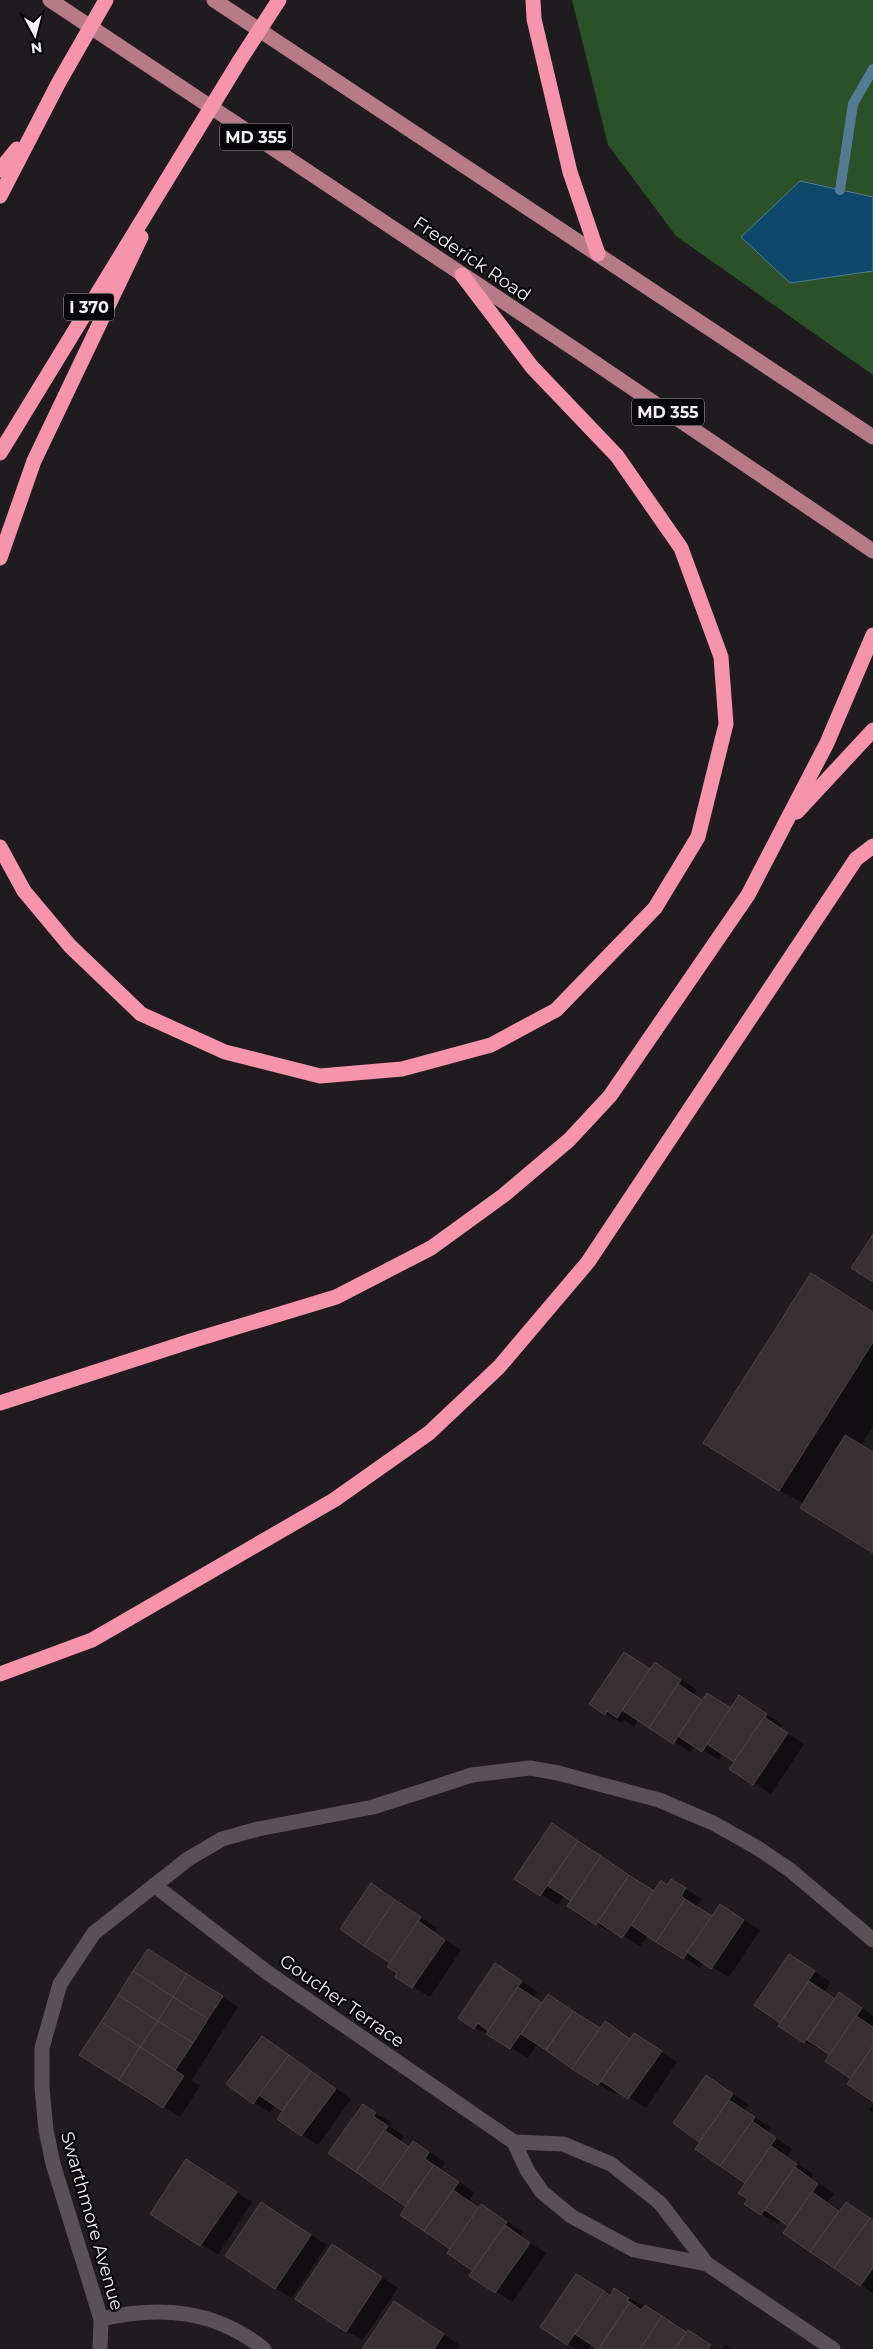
<svg xmlns="http://www.w3.org/2000/svg" width="873" height="2349" font-family="Montserrat,sans-serif">
<rect width="100%" height="100%" fill="#1f1b1f"/>
<path fill="#2a5128" d="M 572,0 L 873,0 L 873,375 L 676,236 L 608,145 Z"/>
<path fill="#0e486a" stroke="#537b93" d="M 800,181 L 873,197 L 873,271 L 790,283 L 741,237 Z"/>
<g fill="#0007">
<path d="M 811,1274 L 873,1311 L 873,1426 L 861,1445 L 873,1452 L 873,1551 L 804,1504 L 779,1490 Z"/>
<path d="M 624,1653 L 651,1670 L 655,1664 L 672,1673 L 697,1690 L 694,1695 L 703,1701 L 708,1694 L 732,1709 L 740,1697 L 782,1724 L 780,1728 L 804,1744 L 771,1794 L 731,1768 L 736,1762 L 723,1753 L 719,1760 L 695,1745 L 690,1752 L 639,1719 L 634,1726 L 624,1720 L 622,1723 L 605,1714 Z"/>
<path d="M 569,1835 L 655,1891 L 668,1886 L 672,1880 L 702,1899 L 697,1906 L 713,1917 L 721,1905 L 760,1930 L 729,1977 L 704,1962 L 700,1968 L 648,1935 L 640,1946 L 614,1931 L 613,1933 L 596,1924 L 564,1895 L 558,1905 L 516,1879 Z"/>
<path d="M 371,1885 L 437,1928 L 434,1932 L 461,1950 L 430,1997 L 397,1977 L 399,1973 L 392,1962 Z"/>
<path d="M 789,1955 L 831,1982 L 824,1992 L 836,1999 L 839,1994 L 873,2015 L 873,2100 L 832,2055 L 805,2042 L 780,2026 L 782,2023 L 755,2005 Z"/>
<path d="M 165,1960 L 238,2007 L 191,2081 L 200,2086 L 180,2117 L 81,2054 Z"/>
<path d="M 496,1965 L 538,1992 L 534,1997 L 543,2004 L 549,1995 L 601,2029 L 605,2023 L 631,2039 L 634,2034 L 677,2062 L 646,2108 L 617,2090 L 615,2094 L 598,2084 L 538,2043 L 528,2058 L 459,2018 Z"/>
<path d="M 263,2038 L 351,2099 L 318,2145 L 301,2135 L 283,2111 L 275,2105 L 270,2112 L 254,2103 Z"/>
<path d="M 707,2077 L 749,2105 L 745,2110 L 771,2128 L 768,2132 L 792,2149 L 787,2156 L 813,2174 L 811,2178 L 834,2194 L 828,2202 L 841,2211 L 846,2203 L 873,2220 L 873,2293 L 785,2233 L 790,2226 L 781,2220 L 778,2224 L 761,2214 L 749,2199 L 746,2183 L 696,2149 L 701,2141 L 675,2123 Z"/>
<path d="M 363,2105 L 392,2123 L 389,2126 L 404,2136 L 400,2141 L 410,2148 L 414,2142 L 445,2162 L 441,2169 L 474,2192 L 469,2201 L 480,2208 L 482,2206 L 498,2215 L 523,2232 L 520,2236 L 546,2253 L 512,2302 L 471,2275 L 475,2270 L 407,2206 L 330,2153 Z"/>
<path d="M 873,2105 L 873,2113 L 869,2110 Z"/>
<path d="M 187,2160 L 252,2202 L 218,2255 L 152,2213 Z"/>
<path d="M 261,2203 L 327,2245 L 292,2298 L 275,2288 Z"/>
<path d="M 349,2255 L 398,2288 L 363,2340 L 346,2331 Z"/>
<path d="M 593,2285 L 611,2296 L 615,2290 L 662,2316 L 715,2349 L 600,2349 L 592,2343 L 588,2349 L 577,2349 L 542,2327 Z"/>
<path d="M 411,2313 L 460,2345 L 457,2349 L 363,2349 Z"/>
<path d="M 725,2345 L 732,2349 L 722,2349 Z"/>
</g>
<g fill="none" stroke-linecap="round" stroke-linejoin="round">
<path stroke="#537b93" stroke-width="10" d="M 840,190 L 853,104 L 873,69"/>
</g>
<g fill="#363033" stroke="#4c4549">
<path d="M 873,1234 L 873,1282 L 851,1268 Z"/>
<path d="M 811,1273 L 873,1312 L 873,1342 L 779,1491 L 703,1443 Z"/>
<path d="M 845,1435 L 873,1452 L 873,1553 L 800,1508 Z"/>
<path d="M 624,1652 L 650,1669 L 617,1718 L 607,1711 L 605,1715 L 589,1704 Z"/>
<path d="M 655,1662 L 681,1680 L 649,1728 L 622,1710 Z"/>
<path d="M 678,1684 L 702,1700 L 673,1744 L 649,1728 Z"/>
<path d="M 707,1693 L 731,1708 L 702,1752 L 678,1736 Z"/>
<path d="M 739,1695 L 767,1714 L 734,1762 L 707,1744 Z"/>
<path d="M 764,1717 L 788,1733 L 753,1785 L 729,1769 Z"/>
<path d="M 552,1823 L 578,1841 L 540,1896 L 514,1879 Z"/>
<path d="M 578,1841 L 601,1856 L 571,1901 L 548,1886 Z"/>
<path d="M 601,1856 L 629,1875 L 596,1925 L 567,1906 Z"/>
<path d="M 629,1875 L 654,1891 L 622,1938 L 598,1922 Z"/>
<path d="M 671,1879 L 686,1888 L 681,1896 L 685,1899 L 656,1942 L 631,1925 L 661,1880 L 667,1885 Z"/>
<path d="M 371,1883 L 395,1900 L 364,1946 L 340,1929 Z"/>
<path d="M 685,1899 L 712,1916 L 683,1959 L 656,1942 Z"/>
<path d="M 395,1900 L 421,1917 L 390,1963 L 364,1946 Z"/>
<path d="M 720,1904 L 744,1920 L 711,1969 L 687,1952 Z"/>
<path d="M 418,1921 L 445,1940 L 412,1988 L 395,1977 L 397,1973 L 387,1967 Z"/>
<path d="M 148,1949 L 187,1974 L 173,1997 L 133,1971 Z"/>
<path d="M 789,1954 L 815,1971 L 780,2023 L 754,2005 Z"/>
<path d="M 495,1963 L 522,1981 L 488,2031 L 478,2023 L 474,2029 L 458,2018 Z"/>
<path d="M 133,1971 L 173,1997 L 158,2021 L 118,1995 Z"/>
<path d="M 187,1974 L 223,1996 L 208,2019 L 173,1997 Z"/>
<path d="M 809,1981 L 835,1999 L 804,2043 L 778,2026 Z"/>
<path d="M 518,1987 L 542,2003 L 510,2049 L 486,2034 Z"/>
<path d="M 839,1992 L 862,2008 L 830,2055 L 807,2040 Z"/>
<path d="M 548,1994 L 573,2011 L 546,2050 L 521,2034 Z"/>
<path d="M 118,1995 L 158,2021 L 140,2047 L 101,2022 Z"/>
<path d="M 173,1997 L 208,2019 L 193,2043 L 158,2021 Z"/>
<path d="M 573,2011 L 600,2028 L 572,2069 L 546,2050 Z"/>
<path d="M 856,2016 L 873,2027 L 873,2046 L 851,2079 L 825,2061 Z"/>
<path d="M 158,2021 L 193,2043 L 175,2070 L 140,2047 Z"/>
<path d="M 605,2021 L 630,2039 L 598,2085 L 572,2069 Z"/>
<path d="M 101,2022 L 140,2047 L 119,2080 L 79,2055 Z"/>
<path d="M 634,2033 L 662,2051 L 628,2099 L 601,2081 Z"/>
<path d="M 262,2036 L 289,2055 L 253,2104 L 226,2084 Z"/>
<path d="M 873,2046 L 873,2102 L 847,2084 Z"/>
<path d="M 140,2047 L 184,2076 L 163,2108 L 119,2080 Z"/>
<path d="M 289,2055 L 311,2071 L 282,2111 L 259,2095 Z"/>
<path d="M 311,2071 L 336,2089 L 301,2136 L 277,2119 Z"/>
<path d="M 706,2075 L 733,2094 L 699,2142 L 673,2123 Z"/>
<path d="M 729,2100 L 755,2117 L 720,2166 L 695,2149 Z"/>
<path d="M 363,2104 L 376,2113 L 373,2116 L 388,2126 L 356,2172 L 328,2153 Z"/>
<path d="M 752,2121 L 776,2138 L 745,2183 L 720,2166 Z"/>
<path d="M 384,2130 L 409,2147 L 380,2189 L 356,2172 Z"/>
<path d="M 413,2141 L 429,2152 L 425,2159 L 434,2165 L 405,2206 L 380,2189 Z"/>
<path d="M 771,2146 L 797,2164 L 761,2215 L 744,2204 L 748,2199 L 738,2193 Z"/>
<path d="M 186,2159 L 237,2192 L 200,2246 L 150,2214 Z"/>
<path d="M 434,2165 L 459,2182 L 424,2231 L 400,2215 Z"/>
<path d="M 795,2167 L 818,2184 L 788,2226 L 765,2210 Z"/>
<path d="M 453,2190 L 479,2208 L 450,2249 L 424,2231 Z"/>
<path d="M 812,2192 L 839,2211 L 810,2252 L 783,2233 Z"/>
<path d="M 261,2202 L 311,2235 L 275,2289 L 225,2256 Z"/>
<path d="M 846,2202 L 870,2218 L 834,2268 L 810,2252 Z"/>
<path d="M 481,2204 L 507,2222 L 473,2271 L 447,2253 Z"/>
<path d="M 870,2218 L 873,2220 L 873,2268 L 860,2286 L 834,2268 Z"/>
<path d="M 505,2225 L 530,2243 L 495,2293 L 469,2276 Z"/>
<path d="M 332,2244 L 382,2277 L 346,2332 L 295,2299 Z"/>
<path d="M 576,2274 L 604,2291 L 567,2345 L 540,2327 Z"/>
<path d="M 614,2288 L 629,2298 L 627,2301 L 630,2302 L 598,2349 L 575,2334 L 604,2291 L 610,2296 Z"/>
<path d="M 394,2301 L 444,2334 L 434,2349 L 362,2349 Z"/>
<path d="M 630,2302 L 641,2310 L 645,2305 L 662,2316 L 640,2349 L 599,2349 Z"/>
<path d="M 662,2316 L 686,2332 L 675,2349 L 640,2349 Z"/>
<path d="M 688,2330 L 711,2345 L 709,2349 L 675,2349 Z"/>
</g>
<g fill="none" stroke-linecap="round" stroke-linejoin="round">
<g stroke="#585257" stroke-width="15">
<path d="M 154,1885 L 268,1973 L 514,2142 L 527,2170 L 542,2192 L 571,2216 L 634,2250 L 707,2264"/>
<path d="M 514,2142 L 563,2144 L 611,2164 L 660,2203 L 707,2264 L 833,2349"/>
<path d="M 101,2319 C 161,2305 215,2310 264,2349"/>
<path d="M 100,2349 L 101,2319 L 53,2164 L 46,2130 L 42,2088 L 42,2048 L 60,1984 L 94,1933 L 188,1859 L 222,1839 L 258,1829 L 373,1807 L 472,1775 L 530,1768 L 558,1773 L 659,1800 L 713,1823 L 756,1847 L 790,1870 L 873,1940"/>
</g>
<g stroke="#b67a89" stroke-width="15">
<path d="M 50,0 L 579,352 L 873,551"/>
<path d="M 214,0 L 873,437"/>
</g>
<g stroke="#f594ab" stroke-width="15">
<path d="M 533,0 L 534,19 L 570,172 L 598,254"/>
<path d="M 0,170 L 17,149"/>
<path d="M 0,196 L 59,82 L 106,0"/>
<path d="M 0,453 L 240,60 L 279,0"/>
<path d="M 0,558 L 34,461 L 141,237"/>
<path d="M 797,812 L 873,730"/>
<path d="M 0,847 L 24,891 L 70,946 L 141,1014 L 225,1052 L 320,1076 L 402,1069 L 491,1045 L 556,1010 L 655,908 L 698,837 L 726,724 L 721,657 L 681,548 L 617,456 L 532,367 L 462,275"/>
<path d="M 0,1403 L 194,1340 L 336,1297 L 431,1248 L 504,1195 L 569,1140 L 610,1096 L 748,895 L 827,743 L 873,635"/>
<path d="M 0,1674 L 92,1640 L 334,1500 L 429,1433 L 499,1367 L 588,1262 L 856,859 L 873,846"/>
</g>
</g>
<g text-anchor="middle" stroke-width="4.5" stroke-linejoin="round" paint-order="stroke">
<g fill="#080608" stroke="#adaaad" stroke-width="1">
<rect x="220" y="123.5" width="72" height="27" rx="4"/>
<rect x="64" y="293.5" width="50" height="27" rx="4"/>
<rect x="632" y="398.5" width="72" height="27" rx="4"/>
</g>
<g font-size="16" font-weight="bold" fill="#f4f1f4">
<text x="256" y="143">MD 355</text>
<text x="89" y="313">I 370</text>
<text x="668" y="418">MD 355</text>
</g>
<g font-size="18" fill="#f4f1f4" stroke="#080608">
<text transform="translate(472 259) rotate(34)" y="6">Frederick Road</text>
<text transform="translate(342 2001) rotate(35)" y="6">Goucher Terrace</text>
<text transform="translate(92 2221) rotate(74)" y="6">Swarthmore Avenue</text>
</g>
</g>
<g transform="translate(35 35) rotate(173)" stroke="#080608" stroke-width="4" paint-order="stroke">
<path d="M0-4L9 19L0 12L-9 19Z" fill="#f4f1f4"/>
<text y="-8" font-size="14" font-weight="bold" text-anchor="middle" fill="#f4f1f4">N</text>
</g>
</svg>
